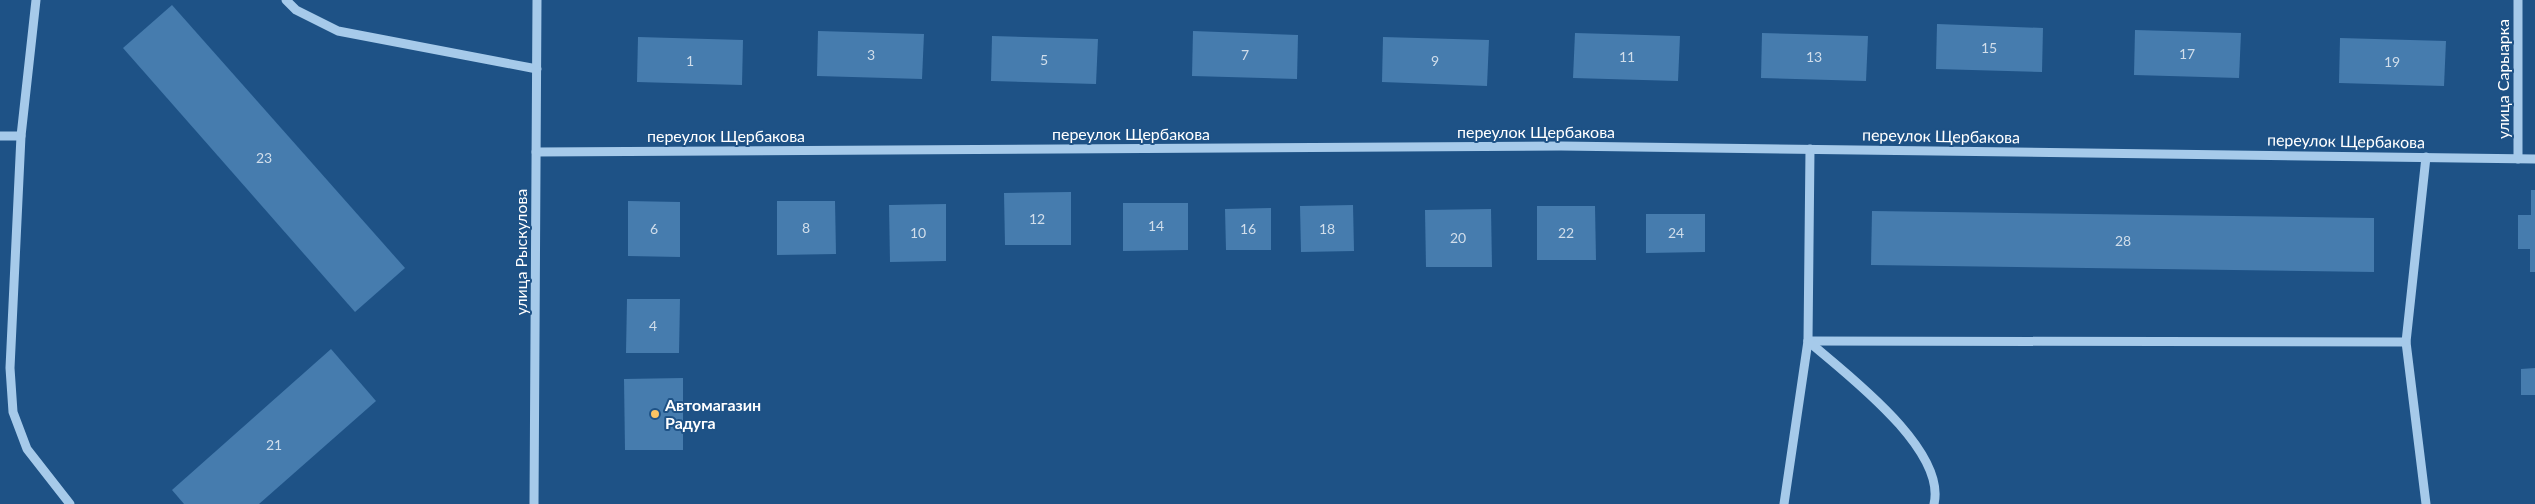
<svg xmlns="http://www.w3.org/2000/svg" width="2535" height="504" font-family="Lato,sans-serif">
<rect width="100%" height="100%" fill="#1e5286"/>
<g fill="#467cae">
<path d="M 172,5 L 405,268 L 355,312 L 123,48 Z"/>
<path d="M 1937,24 L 2043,28 L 2042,72 L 1936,69 Z"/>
<path d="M 2135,30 L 2241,33 L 2239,78 L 2134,75 Z"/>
<path d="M 818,31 L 924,34 L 922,79 L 817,76 Z"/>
<path d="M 1193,31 L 1298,35 L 1297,79 L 1192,76 Z"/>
<path d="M 1575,33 L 1680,36 L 1678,81 L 1573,78 Z"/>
<path d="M 1762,33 L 1868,36 L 1866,81 L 1761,78 Z"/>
<path d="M 992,36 L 1098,39 L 1096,84 L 991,81 Z"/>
<path d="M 638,37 L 743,40 L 742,85 L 637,82 Z"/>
<path d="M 1383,37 L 1489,40 L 1487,86 L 1382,82 Z"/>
<path d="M 2340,38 L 2446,41 L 2444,86 L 2339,83 Z"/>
<path d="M 2531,190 L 2535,190 L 2535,272 L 2530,272 L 2530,249 L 2518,249 L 2518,215 L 2531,215 Z"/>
<path d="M 1071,192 L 1071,245 L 1005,245 L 1004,193 Z"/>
<path d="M 628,201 L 680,202 L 680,257 L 628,256 Z"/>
<path d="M 777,201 L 835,201 L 836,254 L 777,255 Z"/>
<path d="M 1123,203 L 1188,203 L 1188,250 L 1123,251 Z"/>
<path d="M 946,204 L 946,261 L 890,262 L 889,205 Z"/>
<path d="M 1353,205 L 1354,251 L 1301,252 L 1300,206 Z"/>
<path d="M 1537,206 L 1595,206 L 1596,260 L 1537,260 Z"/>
<path d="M 1271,208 L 1271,250 L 1226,250 L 1225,209 Z"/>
<path d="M 1491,209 L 1492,267 L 1426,267 L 1425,210 Z"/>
<path d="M 1872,211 L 2374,218 L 2374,272 L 1871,265 Z"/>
<path d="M 1646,214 L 1705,214 L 1705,252 L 1646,253 Z"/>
<path d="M 627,299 L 680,299 L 679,353 L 626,353 Z"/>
<path d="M 331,349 L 376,401 L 259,504 L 184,504 L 172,490 Z"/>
<path d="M 2535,368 L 2535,395 L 2521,395 L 2521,369 Z"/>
<path d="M 683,378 L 683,450 L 625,450 L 624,379 Z"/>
</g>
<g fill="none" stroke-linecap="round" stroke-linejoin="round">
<g stroke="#a6caea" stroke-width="9">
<path d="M 36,0 L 21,136 L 10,368 L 13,412 L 27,449 L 70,504"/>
<path d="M 286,0 L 296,10 L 338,31 L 537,69"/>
<path d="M 2518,0 L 2518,159"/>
<path d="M 0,136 L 21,136"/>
<path d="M 536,152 L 1561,146 L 2535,159"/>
<path d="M 1808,341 L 2406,342"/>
<path d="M 1808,341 C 1845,373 1947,449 1934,504"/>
<path d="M 534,504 L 537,0"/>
<path d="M 1784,504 L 1808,341 L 1810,149"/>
<path d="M 2426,504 L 2406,342 L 2426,157"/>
</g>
</g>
<circle fill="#fac464" stroke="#1e5286" stroke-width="2" cx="655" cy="414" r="5"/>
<g text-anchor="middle" stroke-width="4" stroke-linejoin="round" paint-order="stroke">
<g font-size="14" fill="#d1deeb">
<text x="1989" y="53">15</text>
<text x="2187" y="59">17</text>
<text x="871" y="60">3</text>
<text x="1245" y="60">7</text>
<text x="1627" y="62">11</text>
<text x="1814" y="62">13</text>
<text x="1044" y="65">5</text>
<text x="690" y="66">1</text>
<text x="1435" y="66">9</text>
<text x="2392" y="67">19</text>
<text x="264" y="163">23</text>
<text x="1037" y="224">12</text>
<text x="1156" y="231">14</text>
<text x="806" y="233">8</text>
<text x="654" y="234">6</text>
<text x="1248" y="234">16</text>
<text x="1327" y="234">18</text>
<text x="918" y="238">10</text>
<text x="1566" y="238">22</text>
<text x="1676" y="238">24</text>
<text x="1458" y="243">20</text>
<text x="2123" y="246">28</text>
<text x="653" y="331">4</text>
<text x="274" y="450">21</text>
</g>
<g font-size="16" fill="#fff" stroke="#1e5286">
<text transform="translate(2503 79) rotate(-90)" y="6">улица Сарыарка</text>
<text x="1536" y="138">переулок Щербакова</text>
<text x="1131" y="140">переулок Щербакова</text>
<text x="726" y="142">переулок Щербакова</text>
<text transform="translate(1941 136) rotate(1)" y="6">переулок Щербакова</text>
<text transform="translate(2346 141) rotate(1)" y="6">переулок Щербакова</text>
<text transform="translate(521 252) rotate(-90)" y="6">улица Рыскулова</text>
</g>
<g font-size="16" font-weight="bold" fill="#fff" stroke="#1e5286" text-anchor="start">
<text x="665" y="411">Автомагазин<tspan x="665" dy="18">Радуга</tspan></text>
</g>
</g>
</svg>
